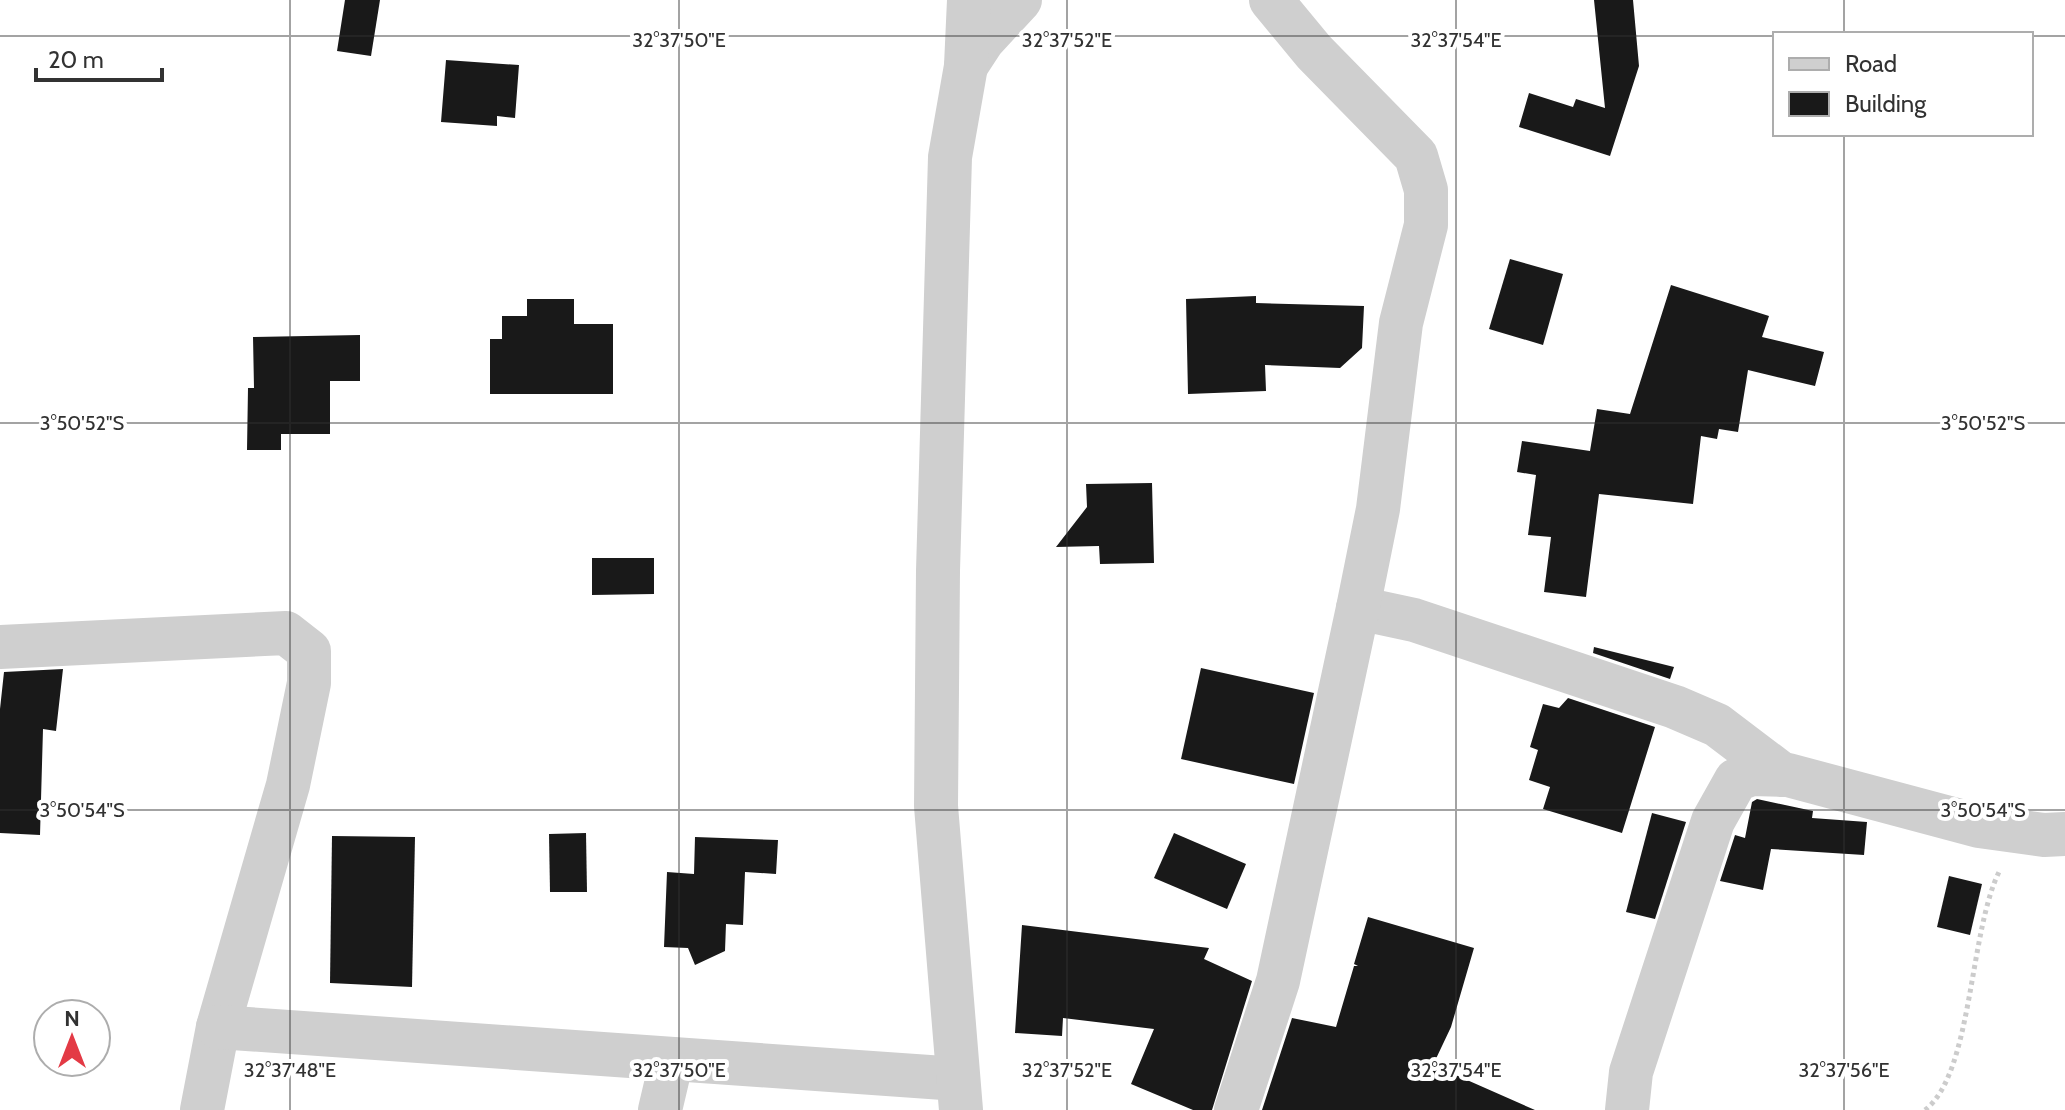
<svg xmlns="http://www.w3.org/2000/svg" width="2065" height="1110" font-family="Cabin,sans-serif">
<rect width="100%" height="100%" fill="#fff"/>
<g fill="#191919">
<path d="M 345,0 L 380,0 L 371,56 L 337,51 Z"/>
<path d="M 1594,0 L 1633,0 L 1639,66 L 1610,156 L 1519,127 L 1529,93 L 1573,107 L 1576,99 L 1605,108 Z"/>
<path d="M 446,60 L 519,65 L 515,118 L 497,116 L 497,126 L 441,122 Z"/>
<path d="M 1510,259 L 1563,274 L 1543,345 L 1489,329 Z"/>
<path d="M 1671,285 L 1769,316 L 1762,337 L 1824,352 L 1815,386 L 1748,370 L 1738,432 L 1719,429 L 1717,439 L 1701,436 L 1693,504 L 1599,494 L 1586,597 L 1544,592 L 1551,537 L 1528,535 L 1536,475 L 1517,472 L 1522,441 L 1590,451 L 1597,409 L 1630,414 Z"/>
<path d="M 1256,296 L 1256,303 L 1364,306 L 1362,348 L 1340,368 L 1265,365 L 1266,391 L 1188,394 L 1186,299 Z"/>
<path d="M 527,299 L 574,299 L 574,324 L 613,324 L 613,394 L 490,394 L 490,339 L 502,339 L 502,316 L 527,316 Z"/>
<path d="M 360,335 L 360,381 L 330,381 L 330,434 L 281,434 L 281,450 L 247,450 L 248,388 L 254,388 L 253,337 Z"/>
<path d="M 1152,483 L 1154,563 L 1100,564 L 1099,546 L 1056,547 L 1087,507 L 1086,484 Z"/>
<path d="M 592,558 L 654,558 L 654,594 L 592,595 Z"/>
<path d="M 1594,647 L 1674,667 L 1670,679 L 1593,653 Z"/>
<path d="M 1201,668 L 1314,693 L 1294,784 L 1181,759 Z"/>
<path d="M 63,669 L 56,731 L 43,729 L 40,835 L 0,833 L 0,709 L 4,672 Z"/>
<path d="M 1568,698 L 1655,727 L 1622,833 L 1543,809 L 1550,787 L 1529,780 L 1538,750 L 1530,747 L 1543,704 L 1559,708 Z"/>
<path d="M 1757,799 L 1813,811 L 1812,818 L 1867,822 L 1864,855 L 1771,849 L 1763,890 L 1720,881 L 1735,835 L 1745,838 L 1752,802 Z"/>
<path d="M 1652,813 L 1686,822 L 1655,919 L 1626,912 Z"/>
<path d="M 586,833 L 587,892 L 550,892 L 549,834 Z"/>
<path d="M 1174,833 L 1246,864 L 1227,909 L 1154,878 Z"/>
<path d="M 332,836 L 415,837 L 412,987 L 330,983 Z"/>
<path d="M 695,837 L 778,840 L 776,874 L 745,872 L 743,925 L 726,924 L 725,951 L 695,965 L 688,948 L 664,947 L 667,872 L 694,874 Z"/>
<path d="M 1949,876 L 1982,884 L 1970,935 L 1937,927 Z"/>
<path d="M 1368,917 L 1474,948 L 1451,1027 L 1433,1065 L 1535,1110 L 1262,1110 L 1292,1018 L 1336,1027 L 1354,966 L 1358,966 L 1354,964 Z"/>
<path d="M 1022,925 L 1209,948 L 1204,959 L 1252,981 L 1212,1110 L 1193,1110 L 1131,1084 L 1154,1029 L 1063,1018 L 1062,1036 L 1015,1033 Z"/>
</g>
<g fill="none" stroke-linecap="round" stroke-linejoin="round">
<path stroke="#ccc" stroke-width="5" stroke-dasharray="4 4" stroke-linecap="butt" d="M 1925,1110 C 1973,1073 1969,930 2000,870"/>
<g stroke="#cfcfcf" stroke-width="44">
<path d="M 966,66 L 983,40 L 1020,0"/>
<path d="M 1358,608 L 1414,620 L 1675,707 L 1717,725 L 1783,775"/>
<path d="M 0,647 L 286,633 L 309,651 L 309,683 L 288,785 L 218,1027 L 202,1110"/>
<path d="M 218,1027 L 958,1079"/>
<path d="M 660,1110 L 672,1059"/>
<path d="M 961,1110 L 936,806 L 938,571 L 950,157 L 966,66 L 969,0"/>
<path d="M 1236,1110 L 1278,981 L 1358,608 L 1378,509 L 1401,323 L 1426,225 L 1426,190 L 1416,156 L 1314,52 L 1271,0"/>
<path d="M 1627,1110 L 1631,1072 L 1713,821 L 1736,780 L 1752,774 L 1788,775 L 1979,826 L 2044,835 L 2065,834"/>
</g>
</g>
<path fill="none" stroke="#323232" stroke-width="2" stroke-opacity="0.45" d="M 290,0 L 290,1110M 679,0 L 679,1110M 1067,0 L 1067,1110M 1456,0 L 1456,1110M 1844,0 L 1844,34M 0,36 L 1775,36M 2031,36 L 2065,36M 1844,134 L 1844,1110M 0,423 L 2065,423M 0,810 L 2065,810"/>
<g font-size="20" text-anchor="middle" fill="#323232" stroke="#fff" stroke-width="8" stroke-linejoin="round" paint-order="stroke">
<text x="679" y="47">32°37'50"E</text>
<text x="1067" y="47">32°37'52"E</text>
<text x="1456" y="47">32°37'54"E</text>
<text x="82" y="430">3°50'52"S</text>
<text x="1983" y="430">3°50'52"S</text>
<text x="82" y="817">3°50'54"S</text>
<text x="1983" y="817">3°50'54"S</text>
<text x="290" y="1077">32°37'48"E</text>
<text x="679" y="1077">32°37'50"E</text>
<text x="1067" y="1077">32°37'52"E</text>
<text x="1456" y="1077">32°37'54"E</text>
<text x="1844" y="1077">32°37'56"E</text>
</g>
<rect x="1773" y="32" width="260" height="104" fill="#ffffff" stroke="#adadad" stroke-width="2"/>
<rect x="1789" y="58" width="40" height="12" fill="#cfcfcf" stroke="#adadad" stroke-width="2"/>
<text x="1845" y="72" font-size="24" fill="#323232">Road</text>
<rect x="1789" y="92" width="40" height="24" fill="#191919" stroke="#adadad" stroke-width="2"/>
<text x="1845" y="112" font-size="24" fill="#323232">Building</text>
<g transform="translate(72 1038)"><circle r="38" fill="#ffffff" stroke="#adadad" stroke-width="2"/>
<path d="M0-6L14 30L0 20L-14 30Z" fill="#e33a45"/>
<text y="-12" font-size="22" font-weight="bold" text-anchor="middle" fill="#323232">N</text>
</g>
<path d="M36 68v12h126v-12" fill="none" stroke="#323232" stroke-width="4"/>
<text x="48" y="68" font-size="24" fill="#323232" stroke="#ffffff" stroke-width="6" paint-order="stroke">20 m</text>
</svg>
